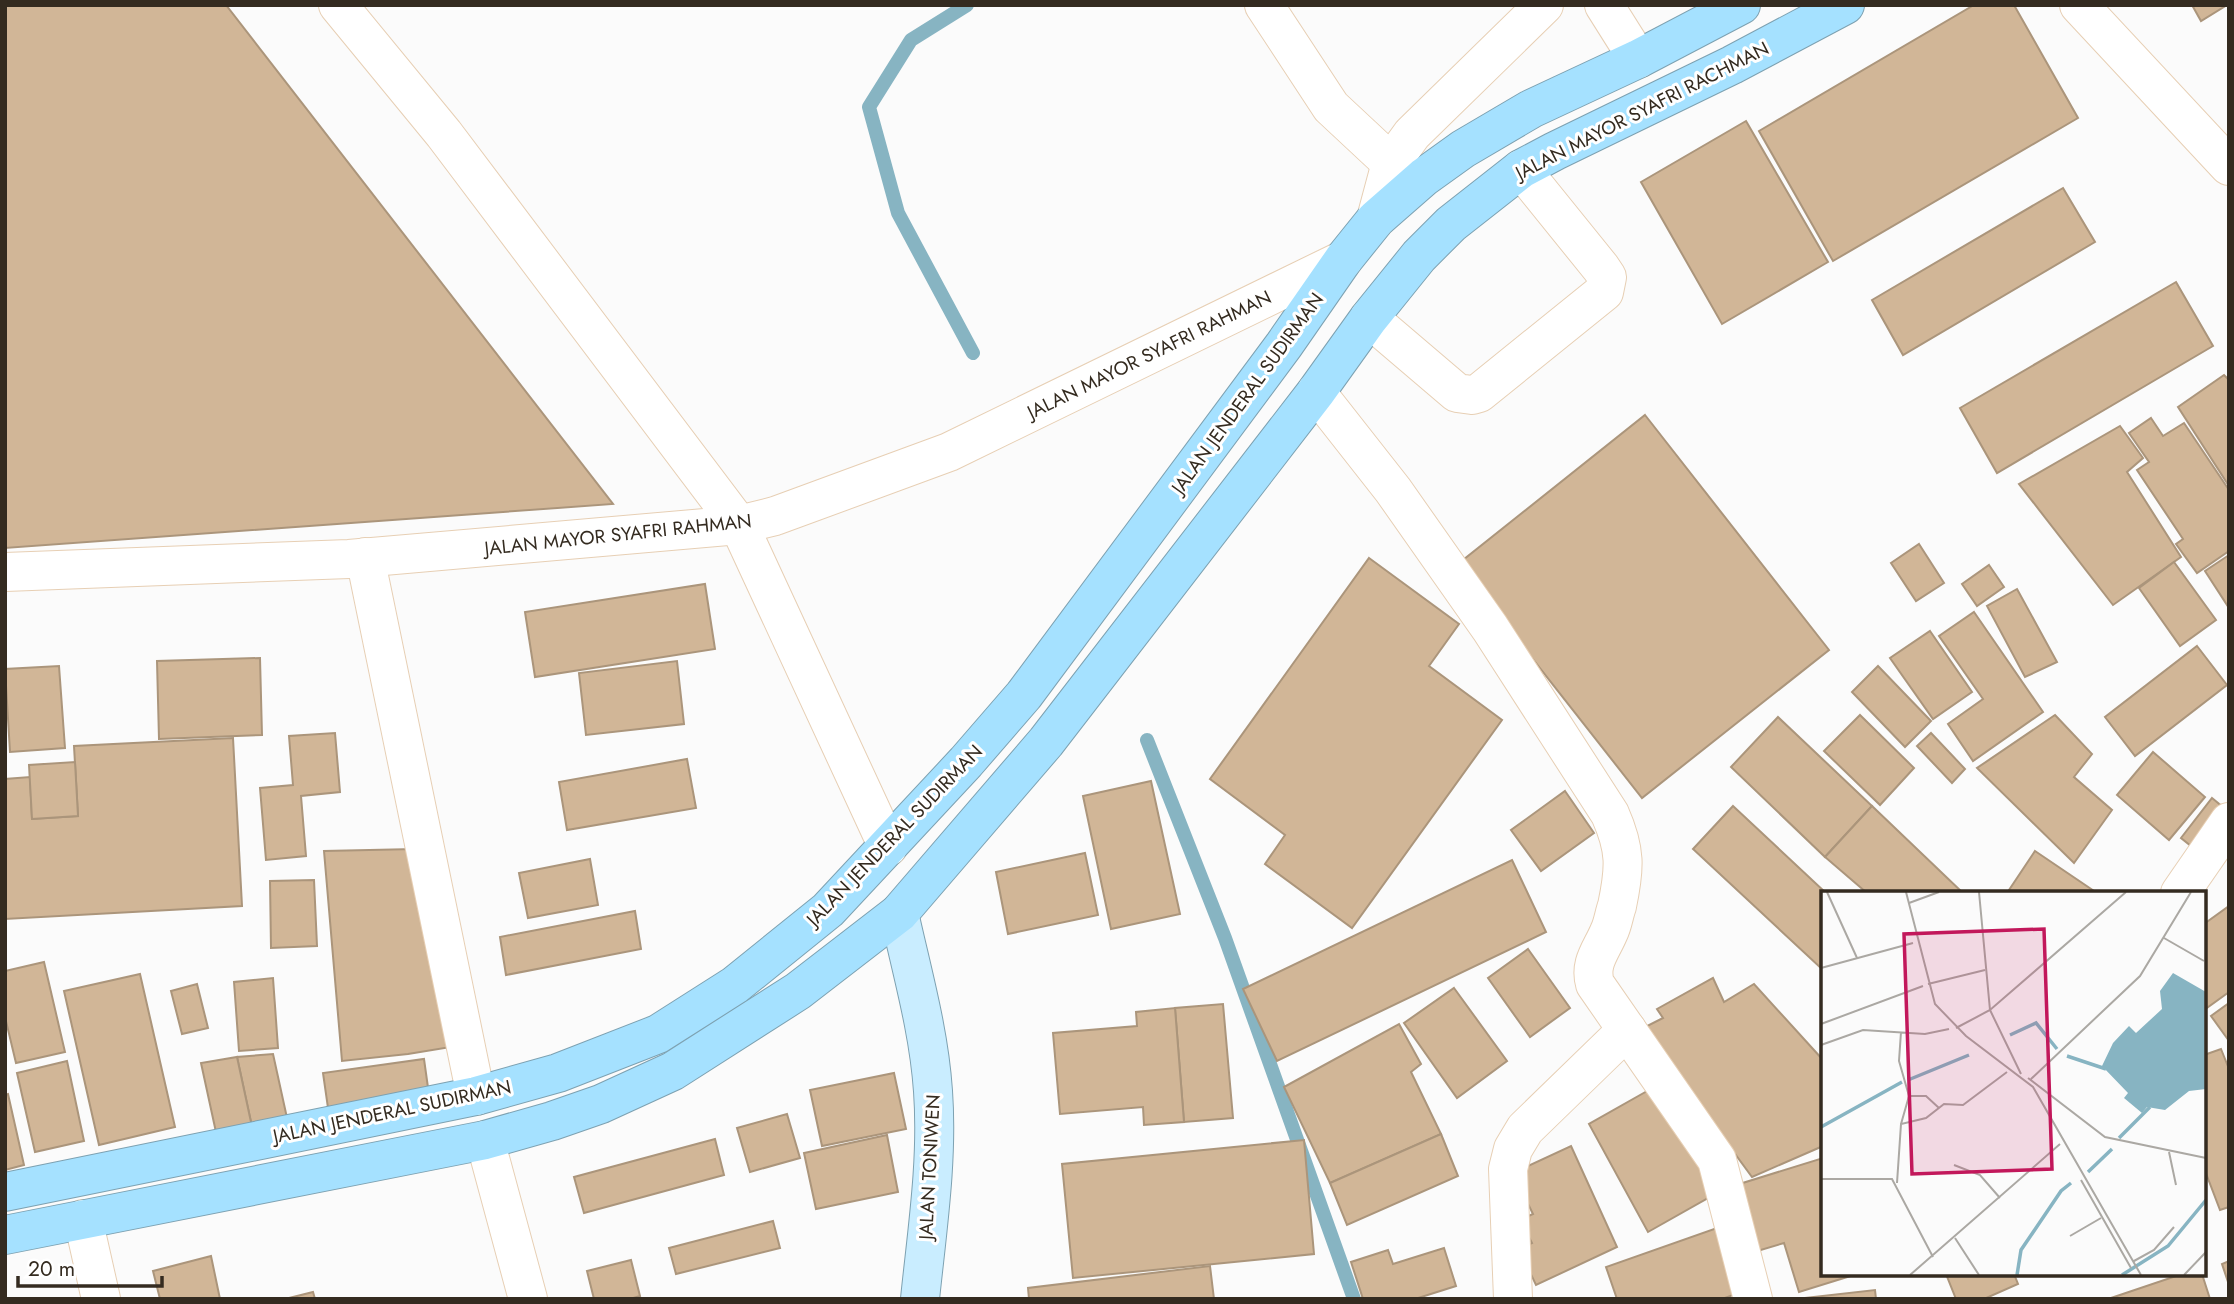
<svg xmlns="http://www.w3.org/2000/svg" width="2234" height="1304" font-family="Jost,sans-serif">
<rect width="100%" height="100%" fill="#fbfbfb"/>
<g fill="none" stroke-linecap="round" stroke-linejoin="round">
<g stroke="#87b4c2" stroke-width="14">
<path d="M 967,5 L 911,40 L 869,107 L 898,213 L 973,353"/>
<path d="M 1147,740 L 1225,938 L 1354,1299"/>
</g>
</g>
<g fill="#d1b697" stroke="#ab957b" stroke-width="2">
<path d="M 5,5 L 226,5 L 613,504 L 5,548 Z"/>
<path d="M 1974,5 L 2014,5 L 2078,118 L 1833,261 L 1759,131 Z"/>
<path d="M 2192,5 L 2227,5 L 2201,21 Z"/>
<path d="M 1746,121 L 1828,262 L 1722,324 L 1641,182 Z"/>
<path d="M 2063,188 L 2095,242 L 1903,355 L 1872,300 Z"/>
<path d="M 2176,282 L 2213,346 L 1997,473 L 1960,408 Z"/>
<path d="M 2224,375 L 2229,380 L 2229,486 L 2178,407 Z"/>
<path d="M 1645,415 L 1829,650 L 1642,798 L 1458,564 Z"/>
<path d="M 2151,418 L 2163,436 L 2184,423 L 2229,490 L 2229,551 L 2197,573 L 2176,544 L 2183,539 L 2137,470 L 2149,462 L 2129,433 Z"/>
<path d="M 2120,426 L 2143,458 L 2127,472 L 2181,557 L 2113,605 L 2019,484 Z"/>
<path d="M 1919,544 L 1944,583 L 1916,601 L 1891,563 Z"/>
<path d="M 2229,555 L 2229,608 L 2205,571 Z"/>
<path d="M 1369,558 L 1459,624 L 1429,666 L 1502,720 L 1352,928 L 1265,864 L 1285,835 L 1210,779 Z"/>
<path d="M 2174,562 L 2216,620 L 2180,646 L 2139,588 Z"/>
<path d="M 1989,565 L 2004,587 L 1977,606 L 1962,584 Z"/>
<path d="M 705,584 L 715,649 L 535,677 L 525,612 Z"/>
<path d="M 2017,589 L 2057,662 L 2025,677 L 1987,606 Z"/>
<path d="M 1974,612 L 2043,712 L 1973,761 L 1948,724 L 1983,699 L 1939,636 Z"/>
<path d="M 1930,631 L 1972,692 L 1933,719 L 1890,658 Z"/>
<path d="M 2197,646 L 2227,685 L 2135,756 L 2105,717 Z"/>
<path d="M 260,658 L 262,735 L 159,739 L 157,661 Z"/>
<path d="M 677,661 L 684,724 L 586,735 L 579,673 Z"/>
<path d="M 59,666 L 65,748 L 10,752 L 5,669 Z"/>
<path d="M 1878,666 L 1931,721 L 1905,747 L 1852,692 Z"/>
<path d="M 1860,715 L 1914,768 L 1880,805 L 1824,751 Z"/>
<path d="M 2055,715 L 2092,754 L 2074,777 L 2112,810 L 2074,863 L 1977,768 Z"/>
<path d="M 1778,717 L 1872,806 L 1825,857 L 1731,767 Z"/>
<path d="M 335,733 L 340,792 L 301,796 L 306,856 L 266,860 L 260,788 L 293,785 L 289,736 Z"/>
<path d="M 1931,733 L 1965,769 L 1952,783 L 1917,746 Z"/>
<path d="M 233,738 L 242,906 L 5,919 L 5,779 L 30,777 L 32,819 L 78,816 L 74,746 Z"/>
<path d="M 2153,752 L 2205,797 L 2169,840 L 2117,795 Z"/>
<path d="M 687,759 L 696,808 L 567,830 L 559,782 Z"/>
<path d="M 75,762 L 78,816 L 32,819 L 29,765 Z"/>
<path d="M 1151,781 L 1180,914 L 1111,929 L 1083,796 Z"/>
<path d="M 1565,791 L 1594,833 L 1541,871 L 1511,830 Z"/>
<path d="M 2212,798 L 2229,812 L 2201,854 L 2181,838 Z"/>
<path d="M 1733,806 L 1826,893 L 1823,893 L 1823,970 L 1693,849 Z"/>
<path d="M 1872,806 L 1963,893 L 1867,893 L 1825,857 Z"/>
<path d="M 415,849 L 457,1046 L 408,1054 L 342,1061 L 324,851 Z"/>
<path d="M 2035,851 L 2097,893 L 2007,893 Z"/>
<path d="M 1085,853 L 1098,915 L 1008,934 L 996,872 Z"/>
<path d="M 590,859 L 598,905 L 528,918 L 519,873 Z"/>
<path d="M 1512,860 L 1546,932 L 1277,1061 L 1243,989 Z"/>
<path d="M 314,880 L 317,946 L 271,948 L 270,881 Z"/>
<path d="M 2229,906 L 2229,992 L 2204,1010 L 2204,924 Z"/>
<path d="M 635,911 L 641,949 L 506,975 L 500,937 Z"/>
<path d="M 1528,949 L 1570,1008 L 1530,1037 L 1488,978 Z"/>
<path d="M 44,962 L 65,1052 L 16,1063 L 5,1017 L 5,971 Z"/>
<path d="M 140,974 L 175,1127 L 99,1145 L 64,991 Z"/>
<path d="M 273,978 L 278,1048 L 239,1051 L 234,982 Z"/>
<path d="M 1713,978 L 1724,1002 L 1754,984 L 1823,1060 L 1823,1146 L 1752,1177 L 1643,1028 L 1663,1018 L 1657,1009 Z"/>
<path d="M 197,984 L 208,1028 L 182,1034 L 171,991 Z"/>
<path d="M 1454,988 L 1507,1061 L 1457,1098 L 1404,1023 Z"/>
<path d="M 2229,1003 L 2229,1041 L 2211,1016 Z"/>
<path d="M 1223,1004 L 1233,1118 L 1184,1122 L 1175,1008 Z"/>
<path d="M 1175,1008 L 1184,1122 L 1144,1125 L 1143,1107 L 1060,1114 L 1053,1033 L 1137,1026 L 1136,1012 Z"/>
<path d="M 1399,1024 L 1421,1064 L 1411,1072 L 1441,1134 L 1330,1183 L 1284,1087 Z"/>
<path d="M 2221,1049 L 2229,1069 L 2229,1207 L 2220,1210 L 2204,1168 L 2204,1055 Z"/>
<path d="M 273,1054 L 289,1127 L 254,1136 L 237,1057 Z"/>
<path d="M 237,1057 L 254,1136 L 219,1146 L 201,1063 Z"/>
<path d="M 424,1059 L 430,1102 L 329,1115 L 323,1073 Z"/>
<path d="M 67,1061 L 84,1141 L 35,1152 L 17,1073 Z"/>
<path d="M 894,1073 L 906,1129 L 822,1146 L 810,1090 Z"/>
<path d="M 1656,1086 L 1715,1194 L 1648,1232 L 1589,1124 Z"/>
<path d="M 8,1094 L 24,1165 L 5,1170 L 5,1095 Z"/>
<path d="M 787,1114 L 800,1158 L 750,1172 L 737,1128 Z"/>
<path d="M 1441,1134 L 1458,1176 L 1347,1225 L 1330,1183 Z"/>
<path d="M 887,1135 L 898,1192 L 816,1209 L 804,1153 Z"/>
<path d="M 715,1139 L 724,1175 L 584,1213 L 574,1177 Z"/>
<path d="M 1304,1140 L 1314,1254 L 1073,1278 L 1062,1164 Z"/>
<path d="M 1571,1146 L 1617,1247 L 1536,1285 L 1519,1249 L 1532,1243 L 1520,1220 L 1533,1214 L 1513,1173 Z"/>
<path d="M 1823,1158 L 1823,1274 L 1857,1274 L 1799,1292 L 1784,1243 L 1754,1252 L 1733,1186 Z"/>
<path d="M 773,1221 L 780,1248 L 676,1274 L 669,1248 Z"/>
<path d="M 1717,1228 L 1739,1293 L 1722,1299 L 1617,1299 L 1606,1267 Z"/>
<path d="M 1444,1248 L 1456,1286 L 1415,1299 L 1363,1299 L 1351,1262 L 1388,1250 L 1393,1264 Z"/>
<path d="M 211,1256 L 220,1299 L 160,1299 L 153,1271 Z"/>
<path d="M 631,1260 L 640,1296 L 630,1299 L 594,1299 L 587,1271 Z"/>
<path d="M 2229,1261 L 2229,1285 L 2222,1264 Z"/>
<path d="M 1210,1266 L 1214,1299 L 1029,1299 L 1028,1288 Z"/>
<path d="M 1946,1274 L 2014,1274 L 2018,1284 L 1984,1299 L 1956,1299 Z"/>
<path d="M 2182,1274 L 2202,1274 L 2210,1299 L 2108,1299 Z"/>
<path d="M 1875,1290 L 1876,1299 L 1796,1299 Z"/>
<path d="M 313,1292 L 315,1299 L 285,1299 Z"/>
</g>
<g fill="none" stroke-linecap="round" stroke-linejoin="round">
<g stroke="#e7cfb4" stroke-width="40">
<g id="minor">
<path d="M 338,5 L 444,134 L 739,525 L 888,847"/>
<path d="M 1264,5 L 1331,107 L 1391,163"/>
<path d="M 1604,5 L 1638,59"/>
<path d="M 2079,5 L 2229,166"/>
<path d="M 1376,219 L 1391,163 L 1412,134 L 1544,5"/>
<path d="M 1369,318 L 1457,393 L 1472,395 L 1479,393 L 1604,292 L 1607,277 L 1601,268 L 1521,169"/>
<path d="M 1316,392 L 1393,490 L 1490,628 L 1610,814 C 1626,850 1625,868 1617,906 C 1614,914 1613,924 1609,932 C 1601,951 1589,963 1595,984 L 1717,1160 L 1753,1299"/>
<path d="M 365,557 L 476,1096"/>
<path d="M 5,572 L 349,559 L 739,525 L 775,516 L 949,452 L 1343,260"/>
<path d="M 2180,893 L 2229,822"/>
<path d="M 485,1140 L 528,1299"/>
<path d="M 83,1219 L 101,1299"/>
<path d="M 1513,1299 L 1508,1169 L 1513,1149 L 1525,1129 L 1627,1030"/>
</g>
</g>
<g stroke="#7da1b1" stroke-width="40">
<path id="major" d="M 899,913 C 912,972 929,1031 933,1091 C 938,1160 927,1231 920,1299"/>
</g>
<g stroke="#7da1b1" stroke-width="40">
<g id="highway">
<path d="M 5,1192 L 476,1096 L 558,1073 L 658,1034 L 735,985 L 828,910 L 966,762 L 1024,695 L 1284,345 L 1343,260 L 1376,219 L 1424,177 L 1463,149 L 1531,109 L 1638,59 L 1741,5"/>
<path d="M 5,1235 L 485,1140 L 552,1121 L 601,1104 L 673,1071 L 798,991 L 899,913 L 1046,742 L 1316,392 L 1369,318 L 1419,256 L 1451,224 L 1521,169 L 1555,151 L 1732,65 L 1845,5"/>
</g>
</g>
<use href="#minor" stroke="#fff" stroke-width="38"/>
<use href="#major" stroke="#c9edff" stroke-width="38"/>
<use href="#highway" stroke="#a5e1ff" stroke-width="38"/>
</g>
<g text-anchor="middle" stroke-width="6" stroke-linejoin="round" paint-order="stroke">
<g font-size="19" fill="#342b20" stroke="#fff">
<text transform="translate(1642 110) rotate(-27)" y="7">JALAN MAYOR SYAFRI RACHMAN</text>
<text transform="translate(1149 354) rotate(-26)" y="7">JALAN MAYOR SYAFRI RAHMAN</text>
<text transform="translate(1247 393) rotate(-54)" y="7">JALAN JENDERAL SUDIRMAN</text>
<text transform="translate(618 534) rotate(-6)" y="7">JALAN MAYOR SYAFRI RAHMAN</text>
<text transform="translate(894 835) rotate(-46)" y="7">JALAN JENDERAL SUDIRMAN</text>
<text transform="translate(392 1111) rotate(-12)" y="7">JALAN JENDERAL SUDIRMAN</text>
<text transform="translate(929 1167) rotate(-87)" y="7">JALAN TONIWEN</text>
</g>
</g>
<g transform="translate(1821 891)">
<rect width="385" height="385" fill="#fbfbfb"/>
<path d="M 352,82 L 385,101 L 385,198 L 368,200 L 344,219 L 326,216 L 321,222 L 303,207 L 307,202 L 281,175 L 292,152 L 308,135 L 315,142 L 341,118 L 339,100 Z" fill="#87b4c2"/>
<path fill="none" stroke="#87b4c2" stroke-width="3.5" d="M 189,144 L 215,132 L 236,158M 246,165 L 285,178M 87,189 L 148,164M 0,236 L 81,191M 298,247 L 329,216M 267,281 L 291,258M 196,384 L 200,359 L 240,300 L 250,292M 301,384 L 347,355 L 385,309"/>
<path fill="none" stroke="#aba8a3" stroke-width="2" d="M 6,1 L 36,67M 85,1 L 114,113 L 145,145 L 212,196 L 320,384M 158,1 L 169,119 L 200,183M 88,12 L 118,1M 343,47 L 383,70M 0,77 L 92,52M 107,93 L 164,79M 0,133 L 102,95M 135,137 L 169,119 L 305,1M 80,141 L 78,170 L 88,205M 0,154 L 42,139 L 104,143 L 128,138M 207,187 L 284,246 L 385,267M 210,188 L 319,85 L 370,1M 88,205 L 105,205 L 118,217M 80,233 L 88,205M 348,261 L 355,294M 133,274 L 159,284 L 179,307M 0,288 L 71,288 L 112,366M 260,289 L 310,377M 76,292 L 80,233 L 105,227 L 123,213 L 142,214 L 186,181M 249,345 L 280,327M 134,347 L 158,384M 313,370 L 333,359 L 353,336M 89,384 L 239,253M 363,384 L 385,361"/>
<path fill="#c2185b" fill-opacity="0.15" stroke="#c2185b" stroke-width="3.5" d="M 223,38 L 231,278 L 91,283 L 83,43 Z"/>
<rect width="385" height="385" fill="none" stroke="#342b20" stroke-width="3.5"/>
</g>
<rect width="2234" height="1304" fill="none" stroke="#342b20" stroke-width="14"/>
<path d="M18 1276v10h144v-10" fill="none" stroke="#342b20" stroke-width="3.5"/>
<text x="28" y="1276" font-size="21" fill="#342b20" stroke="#ffffff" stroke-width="5" paint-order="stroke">20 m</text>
</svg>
